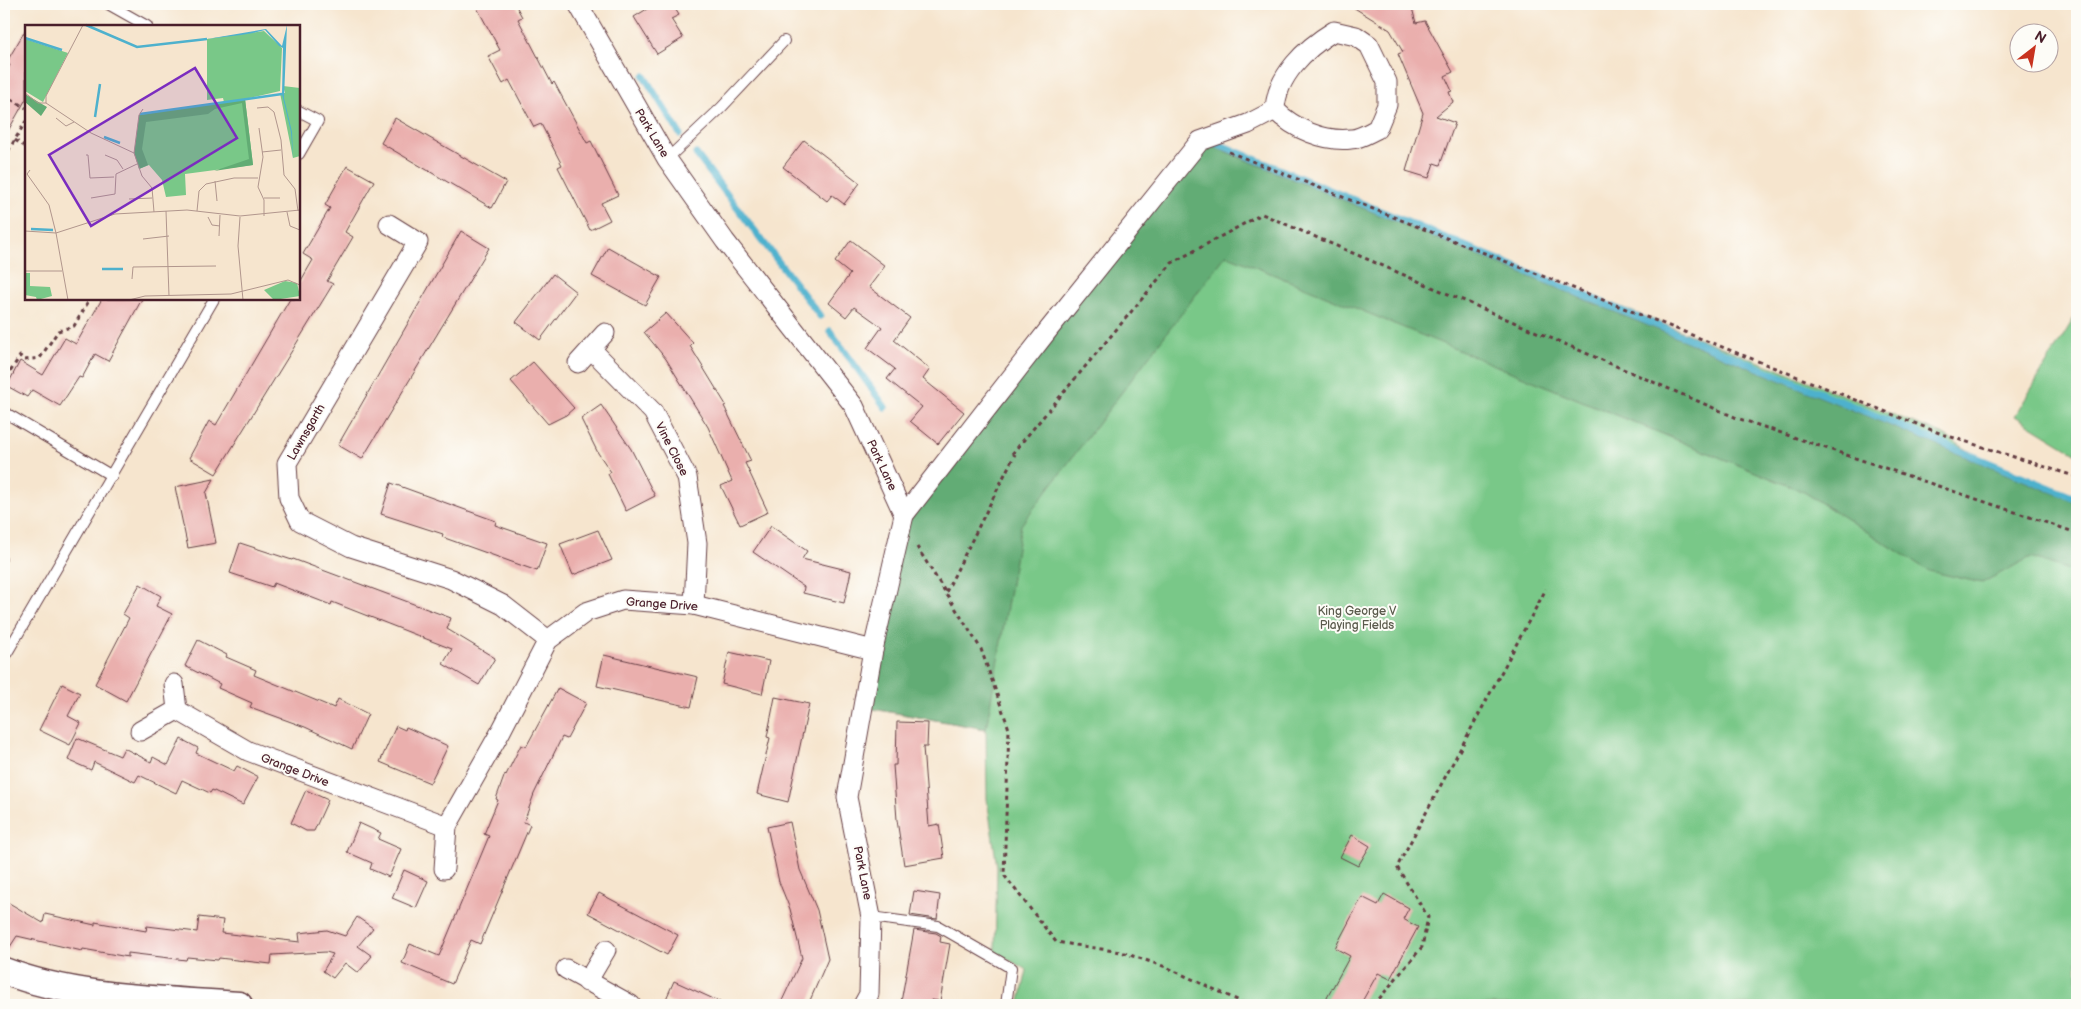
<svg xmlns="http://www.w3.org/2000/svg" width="2081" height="1009" font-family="'Balsamiq Sans',sans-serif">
<rect width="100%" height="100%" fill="#fdfcf7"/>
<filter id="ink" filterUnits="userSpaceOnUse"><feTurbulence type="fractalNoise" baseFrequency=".02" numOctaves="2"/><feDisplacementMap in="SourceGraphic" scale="10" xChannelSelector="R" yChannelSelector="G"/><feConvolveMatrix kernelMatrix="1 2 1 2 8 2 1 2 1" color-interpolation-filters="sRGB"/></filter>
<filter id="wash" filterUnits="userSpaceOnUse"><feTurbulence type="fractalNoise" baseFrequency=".0096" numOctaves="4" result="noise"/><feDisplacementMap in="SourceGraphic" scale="20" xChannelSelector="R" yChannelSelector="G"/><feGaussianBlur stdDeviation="1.12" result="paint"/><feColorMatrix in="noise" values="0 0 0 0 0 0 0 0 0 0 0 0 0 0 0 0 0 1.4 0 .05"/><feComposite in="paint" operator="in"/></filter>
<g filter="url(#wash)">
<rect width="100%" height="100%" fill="#f6e5ce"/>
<g fill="#79c888" stroke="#62745a">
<path d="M 1205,143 L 1942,434 L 1993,466 L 2077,499 L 2077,1005 L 1019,1005 L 1027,970 L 995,952 L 997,867 L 987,799 L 986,729 L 862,707 Z"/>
<path d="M 2077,313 L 2077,454 L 2015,416 Z"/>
</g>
<path fill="#62ac74" stroke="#566650" d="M 1205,143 L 2077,503 L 2077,573 L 2031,557 L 1982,583 L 1929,571 L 1804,492 L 1226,255 L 1021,525 L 986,729 L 862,707 L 904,515 Z"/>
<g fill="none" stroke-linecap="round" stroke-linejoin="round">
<g stroke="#4eb1cd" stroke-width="7">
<path d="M 644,76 L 680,134"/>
<path d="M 1211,141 L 2077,499"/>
<path d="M 696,154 L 820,316"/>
<path d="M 830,331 L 885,407"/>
</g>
</g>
<g id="blocks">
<g fill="#eaafad">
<path d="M 475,4 L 515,4 L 522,17 L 518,19 L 552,84 L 554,82 L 587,143 L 591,141 L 618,195 L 601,203 L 610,220 L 590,230 L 558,167 L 562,165 L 541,124 L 534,127 L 509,80 L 503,84 L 488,56 L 500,50 Z"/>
<path d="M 655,4 L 672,4 L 679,15 L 671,19 L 683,38 L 657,54 L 634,17 Z"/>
<path d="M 1348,4 L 1411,4 L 1416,23 L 1425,21 L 1453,72 L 1445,76 L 1452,91 L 1449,92 L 1453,102 L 1436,116 L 1455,123 L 1440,165 L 1434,163 L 1429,178 L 1406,171 L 1423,113 L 1398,54 L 1403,52 L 1390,30 Z"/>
<path d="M 26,29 L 26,99 L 4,138 L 4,76 L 10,65 L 6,63 Z"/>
<path d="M 395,118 L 506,182 L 492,208 L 381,143 Z"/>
<path d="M 804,140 L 860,183 L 844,204 L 832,195 L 827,201 L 783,167 Z"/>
<path d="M 347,166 L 374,181 L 345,232 L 353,237 L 327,281 L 333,284 L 216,474 L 189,458 L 209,421 L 216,425 L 290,299 L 299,299 L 299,284 L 313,260 L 303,254 L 330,208 L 325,205 Z"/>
<path d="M 461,231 L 489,248 L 362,459 L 338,445 Z"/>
<path d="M 851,240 L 885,266 L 869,287 L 910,318 L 894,340 L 930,369 L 923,379 L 964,412 L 938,444 L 910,421 L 922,407 L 887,379 L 895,369 L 867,348 L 882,327 L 854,307 L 846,317 L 829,303 L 850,274 L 835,262 Z"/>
<path d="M 608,247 L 661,277 L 645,305 L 592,276 Z"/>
<path d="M 553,274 L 576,292 L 540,340 L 516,322 Z"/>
<path d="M 102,299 L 142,299 L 108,361 L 95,354 L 82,378 L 79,377 L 60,406 L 32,390 L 27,397 L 7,386 L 20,361 L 43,375 L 65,338 L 76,344 Z"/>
<path d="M 666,313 L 693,343 L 690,346 L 726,405 L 724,406 L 751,461 L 745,463 L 768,512 L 740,525 L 721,486 L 732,481 L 708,427 L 666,359 L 644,332 Z"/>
<path d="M 533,362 L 574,408 L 566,415 L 548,424 L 511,381 Z"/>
<path d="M 601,405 L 631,449 L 655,496 L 626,511 L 608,474 L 611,472 L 598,453 L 581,419 Z"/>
<path d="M 214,479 L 206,493 L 216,543 L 188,548 L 175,487 Z"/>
<path d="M 391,483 L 496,521 L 495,525 L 547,543 L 537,571 L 442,537 L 443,534 L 381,514 Z"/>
<path d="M 771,526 L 807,551 L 802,559 L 851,571 L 844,603 L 803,593 L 804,587 L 753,552 Z"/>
<path d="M 598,530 L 612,560 L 573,575 L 560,544 Z"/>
<path d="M 240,543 L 292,560 L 293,559 L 451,618 L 447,629 L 495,658 L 479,685 L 443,664 L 452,649 L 332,602 L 331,605 L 274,583 L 272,587 L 230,573 Z"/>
<path d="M 140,584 L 161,596 L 156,606 L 172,614 L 126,701 L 95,684 L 129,618 L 123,614 Z"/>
<path d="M 198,640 L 227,655 L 226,657 L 256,670 L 254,675 L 334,708 L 338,699 L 368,714 L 352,749 L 305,727 L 250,707 L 252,703 L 218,688 L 220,684 L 185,666 Z"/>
<path d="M 729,652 L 769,661 L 762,694 L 722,684 Z"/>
<path d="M 604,655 L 698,677 L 691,707 L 597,686 Z"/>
<path d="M 62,684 L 80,693 L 68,716 L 81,723 L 70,745 L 39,730 Z"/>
<path d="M 558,688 L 586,703 L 567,739 L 562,737 L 534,794 L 524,822 L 530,825 L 480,944 L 471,940 L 452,984 L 402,963 L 410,944 L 439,956 L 489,836 L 484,834 L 498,800 L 496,799 L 505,774 L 506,775 L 521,745 L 526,747 Z"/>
<path d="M 775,697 L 809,704 L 788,802 L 757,794 L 770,738 L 767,737 Z"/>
<path d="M 897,722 L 928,723 L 927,747 L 923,747 L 929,826 L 939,824 L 944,858 L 904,865 L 897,820 L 893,765 L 896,765 Z"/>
<path d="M 396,726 L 405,730 L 406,727 L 448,746 L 430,783 L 380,762 Z"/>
<path d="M 77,738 L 120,756 L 124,748 L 151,762 L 153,757 L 168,765 L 181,739 L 198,748 L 196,753 L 234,771 L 237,766 L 258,777 L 243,805 L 212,790 L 210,793 L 182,780 L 176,793 L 139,775 L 135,782 L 94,762 L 91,770 L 68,760 Z"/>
<path d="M 306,790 L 328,800 L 314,831 L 306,831 L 291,823 Z"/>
<path d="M 790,822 L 800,870 L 817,910 L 828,959 L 808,1005 L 780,1005 L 802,958 L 790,909 L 779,882 L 767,827 Z"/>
<path d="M 359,823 L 381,833 L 378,839 L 401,849 L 389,877 L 370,869 L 372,863 L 347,852 Z"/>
<path d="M 1352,835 L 1370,846 L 1358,866 L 1340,857 Z"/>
<path d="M 404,870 L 428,881 L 416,908 L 392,898 Z"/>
<path d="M 914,891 L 940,895 L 937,919 L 910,915 Z"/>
<path d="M 599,893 L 678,935 L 667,955 L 588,913 Z"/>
<path d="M 1384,894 L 1409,908 L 1403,919 L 1418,927 L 1390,979 L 1378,973 L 1360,1005 L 1323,1005 L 1350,956 L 1335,948 L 1362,897 L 1378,905 Z"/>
<path d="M 4,900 L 43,923 L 45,914 L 95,925 L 95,922 L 146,931 L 147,926 L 197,932 L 199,917 L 223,920 L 221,933 L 300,942 L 299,933 L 327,930 L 345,936 L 357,917 L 373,928 L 358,946 L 372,956 L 358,973 L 345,963 L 333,978 L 323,971 L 333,954 L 326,952 L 272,955 L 271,964 L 219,958 L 218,960 L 187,957 L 186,960 L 128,953 L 128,957 L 83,949 L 82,951 L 17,936 L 4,956 Z"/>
<path d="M 914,930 L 936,933 L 941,936 L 940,942 L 950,944 L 940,1001 L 931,1000 L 930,1005 L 901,1002 Z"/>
<path d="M 674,981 L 727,1005 L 678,1005 L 666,999 Z"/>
</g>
</g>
</g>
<g filter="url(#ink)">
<use href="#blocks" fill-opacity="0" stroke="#643d43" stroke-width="1"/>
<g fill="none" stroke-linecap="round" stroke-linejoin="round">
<g stroke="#643d43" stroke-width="12">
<g id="lane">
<path d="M 108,4 L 147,26"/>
<path d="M 299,111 L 318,121 L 299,154"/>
<path d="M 667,159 L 721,108 L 784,41"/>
<path d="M 4,412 L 112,476"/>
<path d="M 4,658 L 214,299"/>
<path d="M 871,917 L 938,926 L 1011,968 L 1006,1005"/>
</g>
</g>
<g stroke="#643d43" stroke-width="21">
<g id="street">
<path d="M 578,4 L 667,159 L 725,241 L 854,406 L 904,515 L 873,650 L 847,797 L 871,917 L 869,994 L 863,1005"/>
<path d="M 1334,31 L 1356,36 L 1369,45 L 1387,82 L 1387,105 L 1377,129 C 1370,132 1360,139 1351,139 C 1324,142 1294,129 1275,110 C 1276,76 1306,48 1334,31 Z"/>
<path d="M 389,224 L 418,242 L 287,463 L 289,498 L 300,521 L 351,547 L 451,579 L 503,605 L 548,640"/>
<path d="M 591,349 L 653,412 L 687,477 L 697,543 L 694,605"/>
<path d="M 578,363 L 605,333"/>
<path d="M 904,515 L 1049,329 L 1200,141 L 1248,124 L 1275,110"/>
<path d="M 177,710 L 248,751 L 447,826 L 501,731 L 548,640 L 586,612 L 623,600 L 694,605 L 873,650"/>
<path d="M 140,731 L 177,710 L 174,684"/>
<path d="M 444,869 L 447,826"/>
<path d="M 566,969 L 631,1005"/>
<path d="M 587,982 L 606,950"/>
</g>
</g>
<g stroke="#643d43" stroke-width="29">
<path id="secondary" d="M 4,971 C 77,999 161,999 239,1005"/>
</g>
<g stroke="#643d43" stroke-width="3" stroke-dasharray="4 4" stroke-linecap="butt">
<path d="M 4,95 L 26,108"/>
<path d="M 15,140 L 26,147"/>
<path d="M 1229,152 L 1942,434 L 2077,477"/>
<path d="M 4,158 L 26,121"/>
<path d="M 4,368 L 10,372 L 20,356 L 25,360 L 40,358 L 58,331 L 74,326 L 90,299"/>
<path d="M 1012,454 L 1172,263 L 1262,214 L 1737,418 L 2077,533"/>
<path d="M 4,517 L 6,599 L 4,623"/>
<path d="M 917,547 L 981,649 L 1009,729 L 1004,875 L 1056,942 L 1121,952 L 1166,967 L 1248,1005"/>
<path d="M 946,592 L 1015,454"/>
<path d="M 1374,1005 L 1422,947 L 1428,917 L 1397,867 L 1546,589"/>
</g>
<use href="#lane" stroke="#fff" stroke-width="10"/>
<use href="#street" stroke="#fff" stroke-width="19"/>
<use href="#secondary" stroke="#fff" stroke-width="26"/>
</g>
</g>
<g text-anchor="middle" stroke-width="4" stroke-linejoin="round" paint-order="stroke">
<g font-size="12" fill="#4a1f2b" stroke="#fdfcf7">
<text transform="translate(652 133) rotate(59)" y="4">Park Lane</text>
<text transform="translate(306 432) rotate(-60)" y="4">Lawnsgarth</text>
<text transform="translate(672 449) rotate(63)" y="4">Vine Close</text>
<text transform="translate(882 465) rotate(65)" y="4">Park Lane</text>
<text transform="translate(662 604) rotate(4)" y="4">Grange Drive</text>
<text transform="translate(295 770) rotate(21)" y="4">Grange Drive</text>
<text transform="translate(863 873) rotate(79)" y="4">Park Lane</text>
</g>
<g font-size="12" fill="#5a5a4c" stroke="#fdfcf7">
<text x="1357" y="615">King George V<tspan x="1357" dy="14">Playing Fields</tspan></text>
</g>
</g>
<g transform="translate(25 25)">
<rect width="275" height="275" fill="#f6e5ce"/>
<path d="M 239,6 L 257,23 L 255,66 L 220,74 L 228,140 L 160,149 L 161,170 L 141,172 L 137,155 L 124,140 L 114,144 L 114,90 L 199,77 L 198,73 L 182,75 L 182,14 ZM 0,14 L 43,28 L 18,77 L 0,66 ZM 258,61 L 275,63 L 275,131 L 268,133 L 255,68 L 260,68 ZM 0,248 L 5,248 L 5,261 L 25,262 L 27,271 L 12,275 L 11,272 L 0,270 ZM 260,256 L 272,258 L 275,271 L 249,275 L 239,265 Z" fill="#79c888"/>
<path d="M 0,69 L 22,82 L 16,91 L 0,77 ZM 220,74 L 228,140 L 189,146 L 224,134 L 217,78 L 190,84 L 183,89 L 121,97 L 117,124 L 123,140 L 114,144 L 109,128 L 114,90 Z" fill="#62ac74"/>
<path d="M 262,0 L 259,73 L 267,107 L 268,134 L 266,107 L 257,69 L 258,23 L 254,21 L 240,5 L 228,8 L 216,10 L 182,14 L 241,4 L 257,21 Z" fill="#4eb1cd"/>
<path fill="none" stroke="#4eb1cd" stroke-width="2.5" d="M 61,0 L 112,22 L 182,14M 0,13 L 37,25M 115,89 L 257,69M 70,92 L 75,59M 79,112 L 95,118M 6,204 L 28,205M 77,244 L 98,244"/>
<path fill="none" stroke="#b1968d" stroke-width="1" d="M 58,0 L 21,71 L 21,78 L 66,108 L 109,128 L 117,151 L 127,163 L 129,187M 0,68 L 13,78 L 21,78M 232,83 L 243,82 L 249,87 L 256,115 L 259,150 L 270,164 L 273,186M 31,93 L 41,101 L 49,97M 234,103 L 238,132 L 233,162 L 239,175 L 239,191M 237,127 L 256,125M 109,128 L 114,90 L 118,84M 61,130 L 63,130 L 65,153 L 89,152M 80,130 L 92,135 L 98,144M 5,145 L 2,149 L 24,180 L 31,208 L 90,189 L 162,185 L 215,191 L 275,185M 190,156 L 192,176M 66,173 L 90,169 L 91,149 L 112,139M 239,173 L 255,173M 104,174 L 127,173M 141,186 L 144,271M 172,186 L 174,166 L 181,159 L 209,153 L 233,153M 262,187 L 265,201 L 275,205M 183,192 L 187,200 L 195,201M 215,192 L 213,221 L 218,275M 0,206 L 31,208 L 43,275M 194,211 L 195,190M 118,214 L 144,211M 0,246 L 37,246M 107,254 L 108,242 L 191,241M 104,275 L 120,271 L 206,269 L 263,255 L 275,260"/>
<path fill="#7b2cbf" fill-opacity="0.15" stroke="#7b2cbf" stroke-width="2.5" d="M 170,43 L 212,113 L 66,201 L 24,130 Z"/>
<rect width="275" height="275" fill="none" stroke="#4a1f2b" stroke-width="2.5"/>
</g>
<rect width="2081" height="1009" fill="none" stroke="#fdfcf7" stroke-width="20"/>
<g transform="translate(2034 48) rotate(31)"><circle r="24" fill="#fdfcf7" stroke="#b5a4a5"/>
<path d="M0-4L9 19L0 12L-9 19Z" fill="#c8321e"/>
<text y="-8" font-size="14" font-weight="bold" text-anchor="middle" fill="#4a1f2b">N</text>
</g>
</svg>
